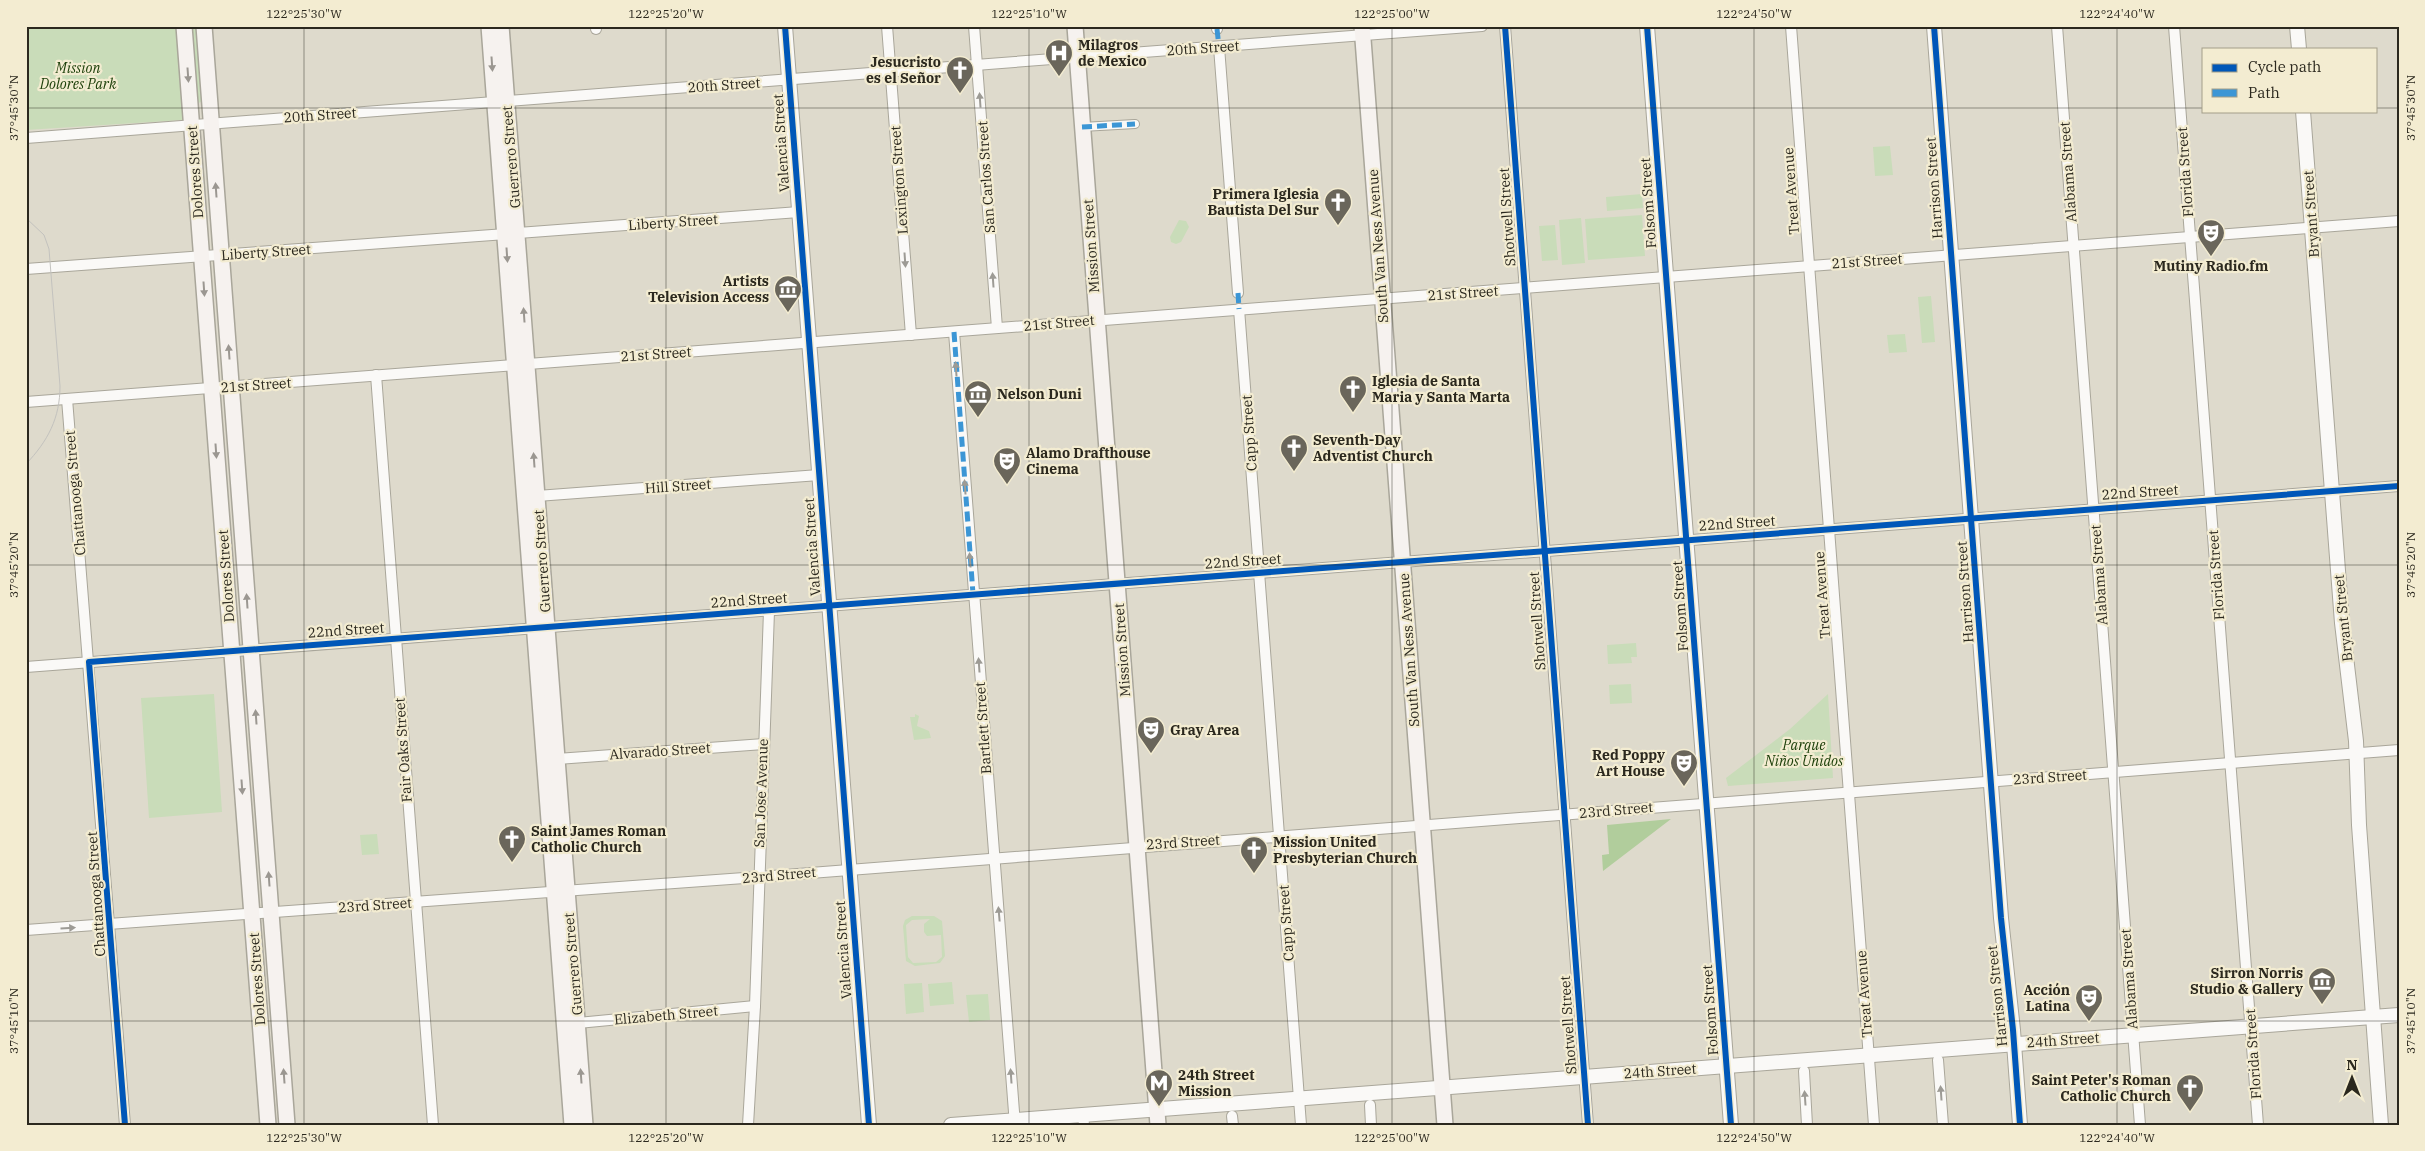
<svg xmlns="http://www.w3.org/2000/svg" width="2425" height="1151" font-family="'IBM Plex Serif',serif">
<rect width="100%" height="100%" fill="#dedacc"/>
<g fill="#c9dcb9" fill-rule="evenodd">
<path d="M 26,26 L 176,26 L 183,120 L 26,130 Z"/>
<path d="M 188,26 L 197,26 L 202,101 L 197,104 Z"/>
<path d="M 1890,146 L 1893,175 L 1875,176 L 1873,147 Z"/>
<path d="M 1642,194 L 1643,208 L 1607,211 L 1606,197 Z"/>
<path d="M 1642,215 L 1645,256 L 1588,260 L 1585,219 Z"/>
<path d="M 1581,218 L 1585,263 L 1562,265 L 1559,220 Z"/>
<path d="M 1179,220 L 1186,221 L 1189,227 L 1181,242 L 1176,244 L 1171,242 L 1170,237 Z"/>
<path d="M 1555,225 L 1558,260 L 1542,261 L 1539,226 Z"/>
<path d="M 1931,296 L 1935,342 L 1922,343 L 1918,297 Z"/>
<path d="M 1905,334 L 1907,352 L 1889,353 L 1887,335 Z"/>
<path d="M 1636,643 L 1637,657 L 1631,657 L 1632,663 L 1608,664 L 1607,645 Z"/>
<path d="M 1631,684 L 1632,703 L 1610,704 L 1609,685 Z"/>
<path d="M 214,694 L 222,812 L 149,818 L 141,698 Z"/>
<path d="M 1828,694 L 1833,778 L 1728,786 L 1726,778 L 1790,729 Z"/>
<path d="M 915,714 L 919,716 L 917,726 L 929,731 L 931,738 L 914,740 L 910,717 L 915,717 Z"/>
<path d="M 377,834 L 379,854 L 362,855 L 360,835 Z"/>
<path d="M 912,916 L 934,916 L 942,921 L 945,956 L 940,963 L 915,966 L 906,961 L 903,926 L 905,920 ZM 930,919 L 924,924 L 924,932 L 927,936 L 941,935 L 942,957 L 936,962 L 913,963 L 908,957 L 906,925 L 912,920 Z"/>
<path d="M 952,982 L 954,1004 L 930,1006 L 928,984 Z"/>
<path d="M 922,983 L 924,1012 L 906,1014 L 904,984 Z"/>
<path d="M 988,994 L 990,1020 L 969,1022 L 966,995 Z"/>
</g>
<path fill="#b1cd9c" d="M 1671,819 L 1603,871 L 1602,855 L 1609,854 L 1607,825 Z"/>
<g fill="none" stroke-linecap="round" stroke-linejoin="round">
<g stroke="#a9a69a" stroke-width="10">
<path id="pedestrian" d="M 1082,127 L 1135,124"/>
</g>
<g stroke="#a9a69a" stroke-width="12">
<g id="minor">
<path d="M 596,26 L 596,29"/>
<path d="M 887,26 L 911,335"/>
<path d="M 974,26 L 997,328"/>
<path d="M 1217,26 L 1217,29"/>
<path d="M 1505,26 L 1588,1125"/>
<path d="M 1791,26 L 1874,1125"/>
<path d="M 2057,26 L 2140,1125"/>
<path d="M 2174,26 L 2258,1125"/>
<path d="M 1219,47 L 1238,293"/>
<path d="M 26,138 L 1482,26"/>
<path d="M 518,233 L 799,212"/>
<path d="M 26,269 L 506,234"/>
<path d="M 1239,309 L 1258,557"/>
<path d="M 954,332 L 1015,1125"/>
<path d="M 528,364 L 2399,221"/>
<path d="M 376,375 L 433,1125"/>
<path d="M 67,399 L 125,1125"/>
<path d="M 26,402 L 515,365"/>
<path d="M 537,496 L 819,475"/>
<path d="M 1259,572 L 1301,1125"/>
<path d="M 26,667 L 2399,486"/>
<path d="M 557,759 L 764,744"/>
<path d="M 26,930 L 758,877 L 2399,750"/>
<path d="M 578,1023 L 755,1006"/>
<path d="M 1938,1060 L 1943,1125"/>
<path d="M 1804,1071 L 1807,1125"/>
<path d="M 1370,1105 L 1371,1125"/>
<path d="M 1083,1115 L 1084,1125"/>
<path d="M 1232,1116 L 1233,1125"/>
<path d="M 748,1125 L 755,1006 L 769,611"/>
</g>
</g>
<g stroke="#a9a69a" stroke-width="16">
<g id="tertiary">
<path d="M 785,26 L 869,1125"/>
<path d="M 1647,26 L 1731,1125"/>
<path d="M 1934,26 L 2001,918 L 2013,1030 L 2020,1125"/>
<path d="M 2297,26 L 2299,49"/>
<path d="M 2303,111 L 2342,623 L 2356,741 L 2359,825 L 2381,1125"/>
<path d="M 951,1125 L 2399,1015"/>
</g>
</g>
<g stroke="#a9a69a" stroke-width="18">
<g id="secondary">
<path d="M 184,26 L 268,1125"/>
<path d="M 204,26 L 287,1125"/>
<path d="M 489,26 L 572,1125"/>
<path d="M 501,26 L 585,1125"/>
<path d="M 1075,26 L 1158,1125"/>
<path d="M 1362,26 L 1445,1125"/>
</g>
</g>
<use href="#pedestrian" stroke="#faf9f7" stroke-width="8"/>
<use href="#minor" stroke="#faf9f7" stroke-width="10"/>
<use href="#tertiary" stroke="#faf9f7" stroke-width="14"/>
<use href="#secondary" stroke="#f6f2ef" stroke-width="15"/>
<path stroke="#c3c2be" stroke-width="1" d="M 26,218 L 44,235 L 49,249 L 60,386 C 60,418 48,441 26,464"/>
<g stroke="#3c96d5" stroke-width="5" stroke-dasharray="10 5" stroke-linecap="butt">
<path d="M 1217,29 L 1219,47"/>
<path d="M 1082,127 L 1135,124"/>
<path d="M 1238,293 L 1239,309"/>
<path d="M 954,332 L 973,594"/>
<path d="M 1258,557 L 1259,572"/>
</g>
<g stroke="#f3ecd1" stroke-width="9">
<g id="cycleway">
<path d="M 785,26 L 869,1125"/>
<path d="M 1505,26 L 1588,1125"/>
<path d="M 1647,26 L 1731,1125"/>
<path d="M 1934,26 L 2001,918 L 2013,1030 L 2020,1125"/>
<path d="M 125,1125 L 89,662 L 2399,486"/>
</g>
</g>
<use href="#cycleway" stroke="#0057b8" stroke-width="6"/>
</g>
<defs><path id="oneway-solid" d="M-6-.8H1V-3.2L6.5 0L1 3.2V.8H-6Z" transform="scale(1.25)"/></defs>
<g fill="#9b9791">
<use href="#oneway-solid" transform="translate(492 64) rotate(86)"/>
<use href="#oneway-solid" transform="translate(188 75) rotate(86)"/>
<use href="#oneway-solid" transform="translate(216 190) rotate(-94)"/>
<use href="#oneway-solid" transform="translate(507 255) rotate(86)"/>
<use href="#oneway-solid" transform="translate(204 289) rotate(86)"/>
<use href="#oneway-solid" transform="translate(524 315) rotate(-94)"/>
<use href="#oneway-solid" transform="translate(229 352) rotate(-94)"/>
<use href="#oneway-solid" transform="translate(216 451) rotate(86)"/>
<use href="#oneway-solid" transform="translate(534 460) rotate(-94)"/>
<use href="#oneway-solid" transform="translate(247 601) rotate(-94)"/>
<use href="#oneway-solid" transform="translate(256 717) rotate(-94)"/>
<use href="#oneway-solid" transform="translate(242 787) rotate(86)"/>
<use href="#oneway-solid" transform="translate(269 879) rotate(-94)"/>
<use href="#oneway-solid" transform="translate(284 1076) rotate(-94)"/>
<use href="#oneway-solid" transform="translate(581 1076) rotate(-94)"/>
</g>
<g fill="#9d9b95">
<use href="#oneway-solid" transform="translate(980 100) rotate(-94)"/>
<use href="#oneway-solid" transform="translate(905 260) rotate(86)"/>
<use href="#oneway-solid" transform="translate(993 280) rotate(-94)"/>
<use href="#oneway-solid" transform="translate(956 369) rotate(-94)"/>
<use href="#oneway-solid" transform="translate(965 487) rotate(-94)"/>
<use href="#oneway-solid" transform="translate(970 560) rotate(-94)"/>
<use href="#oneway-solid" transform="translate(979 665) rotate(-94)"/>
<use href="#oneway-solid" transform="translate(999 914) rotate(-95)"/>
<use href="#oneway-solid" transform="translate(68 928) rotate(-3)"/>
<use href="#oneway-solid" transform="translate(1011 1076) rotate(-94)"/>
<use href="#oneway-solid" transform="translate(1941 1093) rotate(-94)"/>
<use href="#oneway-solid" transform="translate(1805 1098) rotate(-94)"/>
</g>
<path fill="none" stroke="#2b281e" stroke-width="1" stroke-opacity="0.45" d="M 304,26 L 304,1125M 666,26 L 666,1125M 1029,26 L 1029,1125M 1392,26 L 1392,1125M 1754,26 L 1754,1125M 2117,26 L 2117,1125M 26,108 L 2204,108M 2376,108 L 2399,108M 26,565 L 2399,565M 26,1021 L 2399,1021"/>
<defs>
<g id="hospital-pin" transform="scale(1.4375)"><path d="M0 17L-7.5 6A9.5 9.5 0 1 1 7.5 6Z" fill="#6a665b" stroke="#f3ecd1"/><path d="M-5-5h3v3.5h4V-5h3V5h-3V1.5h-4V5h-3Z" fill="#fff"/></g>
<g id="church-pin" transform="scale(1.4375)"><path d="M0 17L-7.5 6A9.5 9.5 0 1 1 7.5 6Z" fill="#6a665b" stroke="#f3ecd1"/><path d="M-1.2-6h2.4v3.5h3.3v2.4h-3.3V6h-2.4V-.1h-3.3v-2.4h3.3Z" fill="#fff"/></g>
<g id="theatre-pin" transform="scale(1.4375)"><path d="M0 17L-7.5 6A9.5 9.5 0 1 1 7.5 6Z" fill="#6a665b" stroke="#f3ecd1"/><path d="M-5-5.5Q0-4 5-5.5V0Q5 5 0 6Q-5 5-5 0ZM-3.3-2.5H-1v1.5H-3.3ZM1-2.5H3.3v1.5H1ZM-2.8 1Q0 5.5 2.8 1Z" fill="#fff"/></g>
<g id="museum-pin" transform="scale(1.4375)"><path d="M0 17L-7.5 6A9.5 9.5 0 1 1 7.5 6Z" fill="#6a665b" stroke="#f3ecd1"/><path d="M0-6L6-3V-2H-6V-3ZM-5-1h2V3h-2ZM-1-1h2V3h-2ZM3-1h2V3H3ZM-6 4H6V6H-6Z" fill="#fff"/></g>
<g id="metro-pin" transform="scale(1.4375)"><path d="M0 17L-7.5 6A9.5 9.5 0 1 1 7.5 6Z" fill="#6a665b" stroke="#f3ecd1"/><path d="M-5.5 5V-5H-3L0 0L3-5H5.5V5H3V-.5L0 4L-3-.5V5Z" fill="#fff"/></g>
</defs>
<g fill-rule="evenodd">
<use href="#hospital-pin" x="1059" y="53"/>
<use href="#church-pin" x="960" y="70"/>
<use href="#church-pin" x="1338" y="202"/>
<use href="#theatre-pin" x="2211" y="233"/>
<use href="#museum-pin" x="788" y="289"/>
<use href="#church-pin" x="1353" y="389"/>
<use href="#museum-pin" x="978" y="394"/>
<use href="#church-pin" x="1294" y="448"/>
<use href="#theatre-pin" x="1007" y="461"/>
<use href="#theatre-pin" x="1151" y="730"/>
<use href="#theatre-pin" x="1684" y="763"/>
<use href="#church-pin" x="512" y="839"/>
<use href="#church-pin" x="1254" y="850"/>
<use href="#museum-pin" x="2322" y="981"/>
<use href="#theatre-pin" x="2089" y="998"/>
<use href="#metro-pin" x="1159" y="1083"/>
<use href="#church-pin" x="2190" y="1088"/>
</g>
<g text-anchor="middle" stroke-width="4.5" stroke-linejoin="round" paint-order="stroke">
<g font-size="14" font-weight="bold" fill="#2b281e" stroke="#f3ecd1" text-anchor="start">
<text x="1078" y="50">Milagros<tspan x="1078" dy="16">de Mexico</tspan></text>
<text x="941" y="67" text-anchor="end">Jesucristo<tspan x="941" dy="16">es el Señor</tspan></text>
<text x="1319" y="199" text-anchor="end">Primera Iglesia<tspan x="1319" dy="16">Bautista Del Sur</tspan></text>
<text x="2211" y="271" text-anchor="middle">Mutiny Radio.fm</text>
<text x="769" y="286" text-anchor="end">Artists<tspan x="769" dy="16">Television Access</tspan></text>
<text x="1372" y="386">Iglesia de Santa<tspan x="1372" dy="16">Maria y Santa Marta</tspan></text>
<text x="997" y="399">Nelson Duni</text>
<text x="1313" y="445">Seventh-Day<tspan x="1313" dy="16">Adventist Church</tspan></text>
<text x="1026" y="458">Alamo Drafthouse<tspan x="1026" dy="16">Cinema</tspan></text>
<text x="1170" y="735">Gray Area</text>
<text x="1665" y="760" text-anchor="end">Red Poppy<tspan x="1665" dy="16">Art House</tspan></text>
<text x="531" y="836">Saint James Roman<tspan x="531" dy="16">Catholic Church</tspan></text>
<text x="1273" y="847">Mission United<tspan x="1273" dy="16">Presbyterian Church</tspan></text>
<text x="2303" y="978" text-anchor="end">Sirron Norris<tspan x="2303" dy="16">Studio &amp; Gallery</tspan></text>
<text x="2070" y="995" text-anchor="end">Acción<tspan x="2070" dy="16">Latina</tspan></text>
<text x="1178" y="1080">24th Street<tspan x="1178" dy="16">Mission</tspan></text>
<text x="2171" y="1085" text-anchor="end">Saint Peter's Roman<tspan x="2171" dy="16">Catholic Church</tspan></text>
</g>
<g font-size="14" fill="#2b281e" stroke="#f3ecd1">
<text transform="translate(1203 48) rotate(-4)" y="5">20th Street</text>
<text transform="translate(724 85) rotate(-4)" y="5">20th Street</text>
<text transform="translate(320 115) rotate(-4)" y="5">20th Street</text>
<text transform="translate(781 143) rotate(-94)" y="5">Valencia Street</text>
<text transform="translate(511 157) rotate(-95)" y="5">Guerrero Street</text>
<text transform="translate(195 172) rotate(-94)" y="5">Dolores Street</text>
<text transform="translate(2068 172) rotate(-94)" y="5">Alabama Street</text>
<text transform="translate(2185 172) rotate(-94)" y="5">Florida Street</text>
<text transform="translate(986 177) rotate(-94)" y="5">San Carlos Street</text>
<text transform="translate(899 180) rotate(-94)" y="5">Lexington Street</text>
<text transform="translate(1934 188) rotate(-94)" y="5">Harrison Street</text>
<text transform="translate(1791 191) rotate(-94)" y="5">Treat Avenue</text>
<text transform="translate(1648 203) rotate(-94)" y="5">Folsom Street</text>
<text transform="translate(2311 214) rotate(-94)" y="5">Bryant Street</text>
<text transform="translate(1507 217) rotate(-94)" y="5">Shotwell Street</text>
<text transform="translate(673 222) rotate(-4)" y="5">Liberty Street</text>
<text transform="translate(1091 246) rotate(-94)" y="5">Mission Street</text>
<text transform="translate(1378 246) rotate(-94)" y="5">South Van Ness Avenue</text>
<text transform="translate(266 252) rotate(-4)" y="5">Liberty Street</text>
<text transform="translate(1867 261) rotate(-4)" y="5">21st Street</text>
<text transform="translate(1463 293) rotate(-4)" y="5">21st Street</text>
<text transform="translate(1059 323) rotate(-5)" y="5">21st Street</text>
<text transform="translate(656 354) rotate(-4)" y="5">21st Street</text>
<text transform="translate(256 385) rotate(-4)" y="5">21st Street</text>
<text transform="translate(1249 433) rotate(-94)" y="5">Capp Street</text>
<text transform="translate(678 486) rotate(-4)" y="5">Hill Street</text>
<text transform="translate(2140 492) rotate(-4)" y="5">22nd Street</text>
<text transform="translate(75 493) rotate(-95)" y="5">Chattanooga Street</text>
<text transform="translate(1737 523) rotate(-4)" y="5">22nd Street</text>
<text transform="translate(812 547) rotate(-94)" y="5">Valencia Street</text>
<text transform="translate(542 561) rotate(-94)" y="5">Guerrero Street</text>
<text transform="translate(1243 561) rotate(-4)" y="5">22nd Street</text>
<text transform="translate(2099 575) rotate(-94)" y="5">Alabama Street</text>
<text transform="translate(2216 575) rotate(-94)" y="5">Florida Street</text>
<text transform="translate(226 576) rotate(-94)" y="5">Dolores Street</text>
<text transform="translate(1965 592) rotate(-94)" y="5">Harrison Street</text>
<text transform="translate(1822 595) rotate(-94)" y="5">Treat Avenue</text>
<text transform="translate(749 600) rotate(-4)" y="5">22nd Street</text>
<text transform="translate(1680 606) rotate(-94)" y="5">Folsom Street</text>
<text transform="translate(2343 618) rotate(-96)" y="5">Bryant Street</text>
<text transform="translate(1537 621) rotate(-94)" y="5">Shotwell Street</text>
<text transform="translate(346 630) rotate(-4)" y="5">22nd Street</text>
<text transform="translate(1122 650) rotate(-94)" y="5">Mission Street</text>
<text transform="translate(1409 650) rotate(-94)" y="5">South Van Ness Avenue</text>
<text transform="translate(983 728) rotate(-94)" y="5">Bartlett Street</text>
<text transform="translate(403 750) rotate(-94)" y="5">Fair Oaks Street</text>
<text transform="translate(660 751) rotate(-4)" y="5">Alvarado Street</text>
<text transform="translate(2050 777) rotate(-4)" y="5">23rd Street</text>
<text transform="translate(761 793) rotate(-88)" y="5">San Jose Avenue</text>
<text transform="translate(1616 810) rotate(-5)" y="5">23rd Street</text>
<text transform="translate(1183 842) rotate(-4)" y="5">23rd Street</text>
<text transform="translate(779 875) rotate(-5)" y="5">23rd Street</text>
<text transform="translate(96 894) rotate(-94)" y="5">Chattanooga Street</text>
<text transform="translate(375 905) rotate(-4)" y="5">23rd Street</text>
<text transform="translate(1286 923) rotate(-94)" y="5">Capp Street</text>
<text transform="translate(843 950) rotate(-94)" y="5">Valencia Street</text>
<text transform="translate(573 964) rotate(-95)" y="5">Guerrero Street</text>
<text transform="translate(257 979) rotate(-94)" y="5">Dolores Street</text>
<text transform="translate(2129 979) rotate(-94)" y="5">Alabama Street</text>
<text transform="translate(1864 994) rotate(-94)" y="5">Treat Avenue</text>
<text transform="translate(1997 996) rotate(-96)" y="5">Harrison Street</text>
<text transform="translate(1710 1010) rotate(-94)" y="5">Folsom Street</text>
<text transform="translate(666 1015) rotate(-5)" y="5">Elizabeth Street</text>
<text transform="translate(1568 1025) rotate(-94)" y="5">Shotwell Street</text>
<text transform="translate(2063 1040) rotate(-4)" y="5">24th Street</text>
<text transform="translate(2253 1054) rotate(-94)" y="5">Florida Street</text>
<text transform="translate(1660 1071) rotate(-4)" y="5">24th Street</text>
</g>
<g font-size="14" font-style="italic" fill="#1d400a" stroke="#f3ecd1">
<text x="78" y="73">Mission<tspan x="78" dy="16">Dolores Park</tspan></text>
<text x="1804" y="750">Parque<tspan x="1804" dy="16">Niños Unidos</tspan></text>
</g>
</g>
<rect width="2425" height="1151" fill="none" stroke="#f3ecd1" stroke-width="55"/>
<rect x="2202" y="48" width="175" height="65" fill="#f3ecd1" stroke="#a39e89"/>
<rect x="2212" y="64" width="25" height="8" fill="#0057b8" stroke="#a39e89"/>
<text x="2248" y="72" font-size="15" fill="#2b281e">Cycle path</text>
<rect x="2212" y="89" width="25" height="8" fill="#3c96d5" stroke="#a39e89"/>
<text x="2248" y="98" font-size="15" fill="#2b281e">Path</text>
<g transform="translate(2352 1078)" stroke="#f3ecd1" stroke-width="4" paint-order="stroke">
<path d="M0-4L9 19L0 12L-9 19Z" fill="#2b281e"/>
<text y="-8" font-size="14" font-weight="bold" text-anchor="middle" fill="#2b281e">N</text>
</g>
<rect x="28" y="28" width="2370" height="1096" fill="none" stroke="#2b281e" stroke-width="2"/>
<g font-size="12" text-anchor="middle" fill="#2b281e">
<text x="304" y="18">122°25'30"W</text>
<text x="666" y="18">122°25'20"W</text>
<text x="1029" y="18">122°25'10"W</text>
<text x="1392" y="18">122°25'00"W</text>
<text x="1754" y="18">122°24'50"W</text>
<text x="2117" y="18">122°24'40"W</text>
<text transform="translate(14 108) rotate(-90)" y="4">37°45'30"N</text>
<text transform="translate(2411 108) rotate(-90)" y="4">37°45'30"N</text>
<text transform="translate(14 565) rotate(-90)" y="4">37°45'20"N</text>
<text transform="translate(2411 565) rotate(-90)" y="4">37°45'20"N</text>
<text transform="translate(14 1021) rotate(-90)" y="4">37°45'10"N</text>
<text transform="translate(2411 1021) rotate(-90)" y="4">37°45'10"N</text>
<text x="304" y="1142">122°25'30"W</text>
<text x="666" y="1142">122°25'20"W</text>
<text x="1029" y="1142">122°25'10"W</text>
<text x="1392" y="1142">122°25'00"W</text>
<text x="1754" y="1142">122°24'50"W</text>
<text x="2117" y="1142">122°24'40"W</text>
</g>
</svg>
